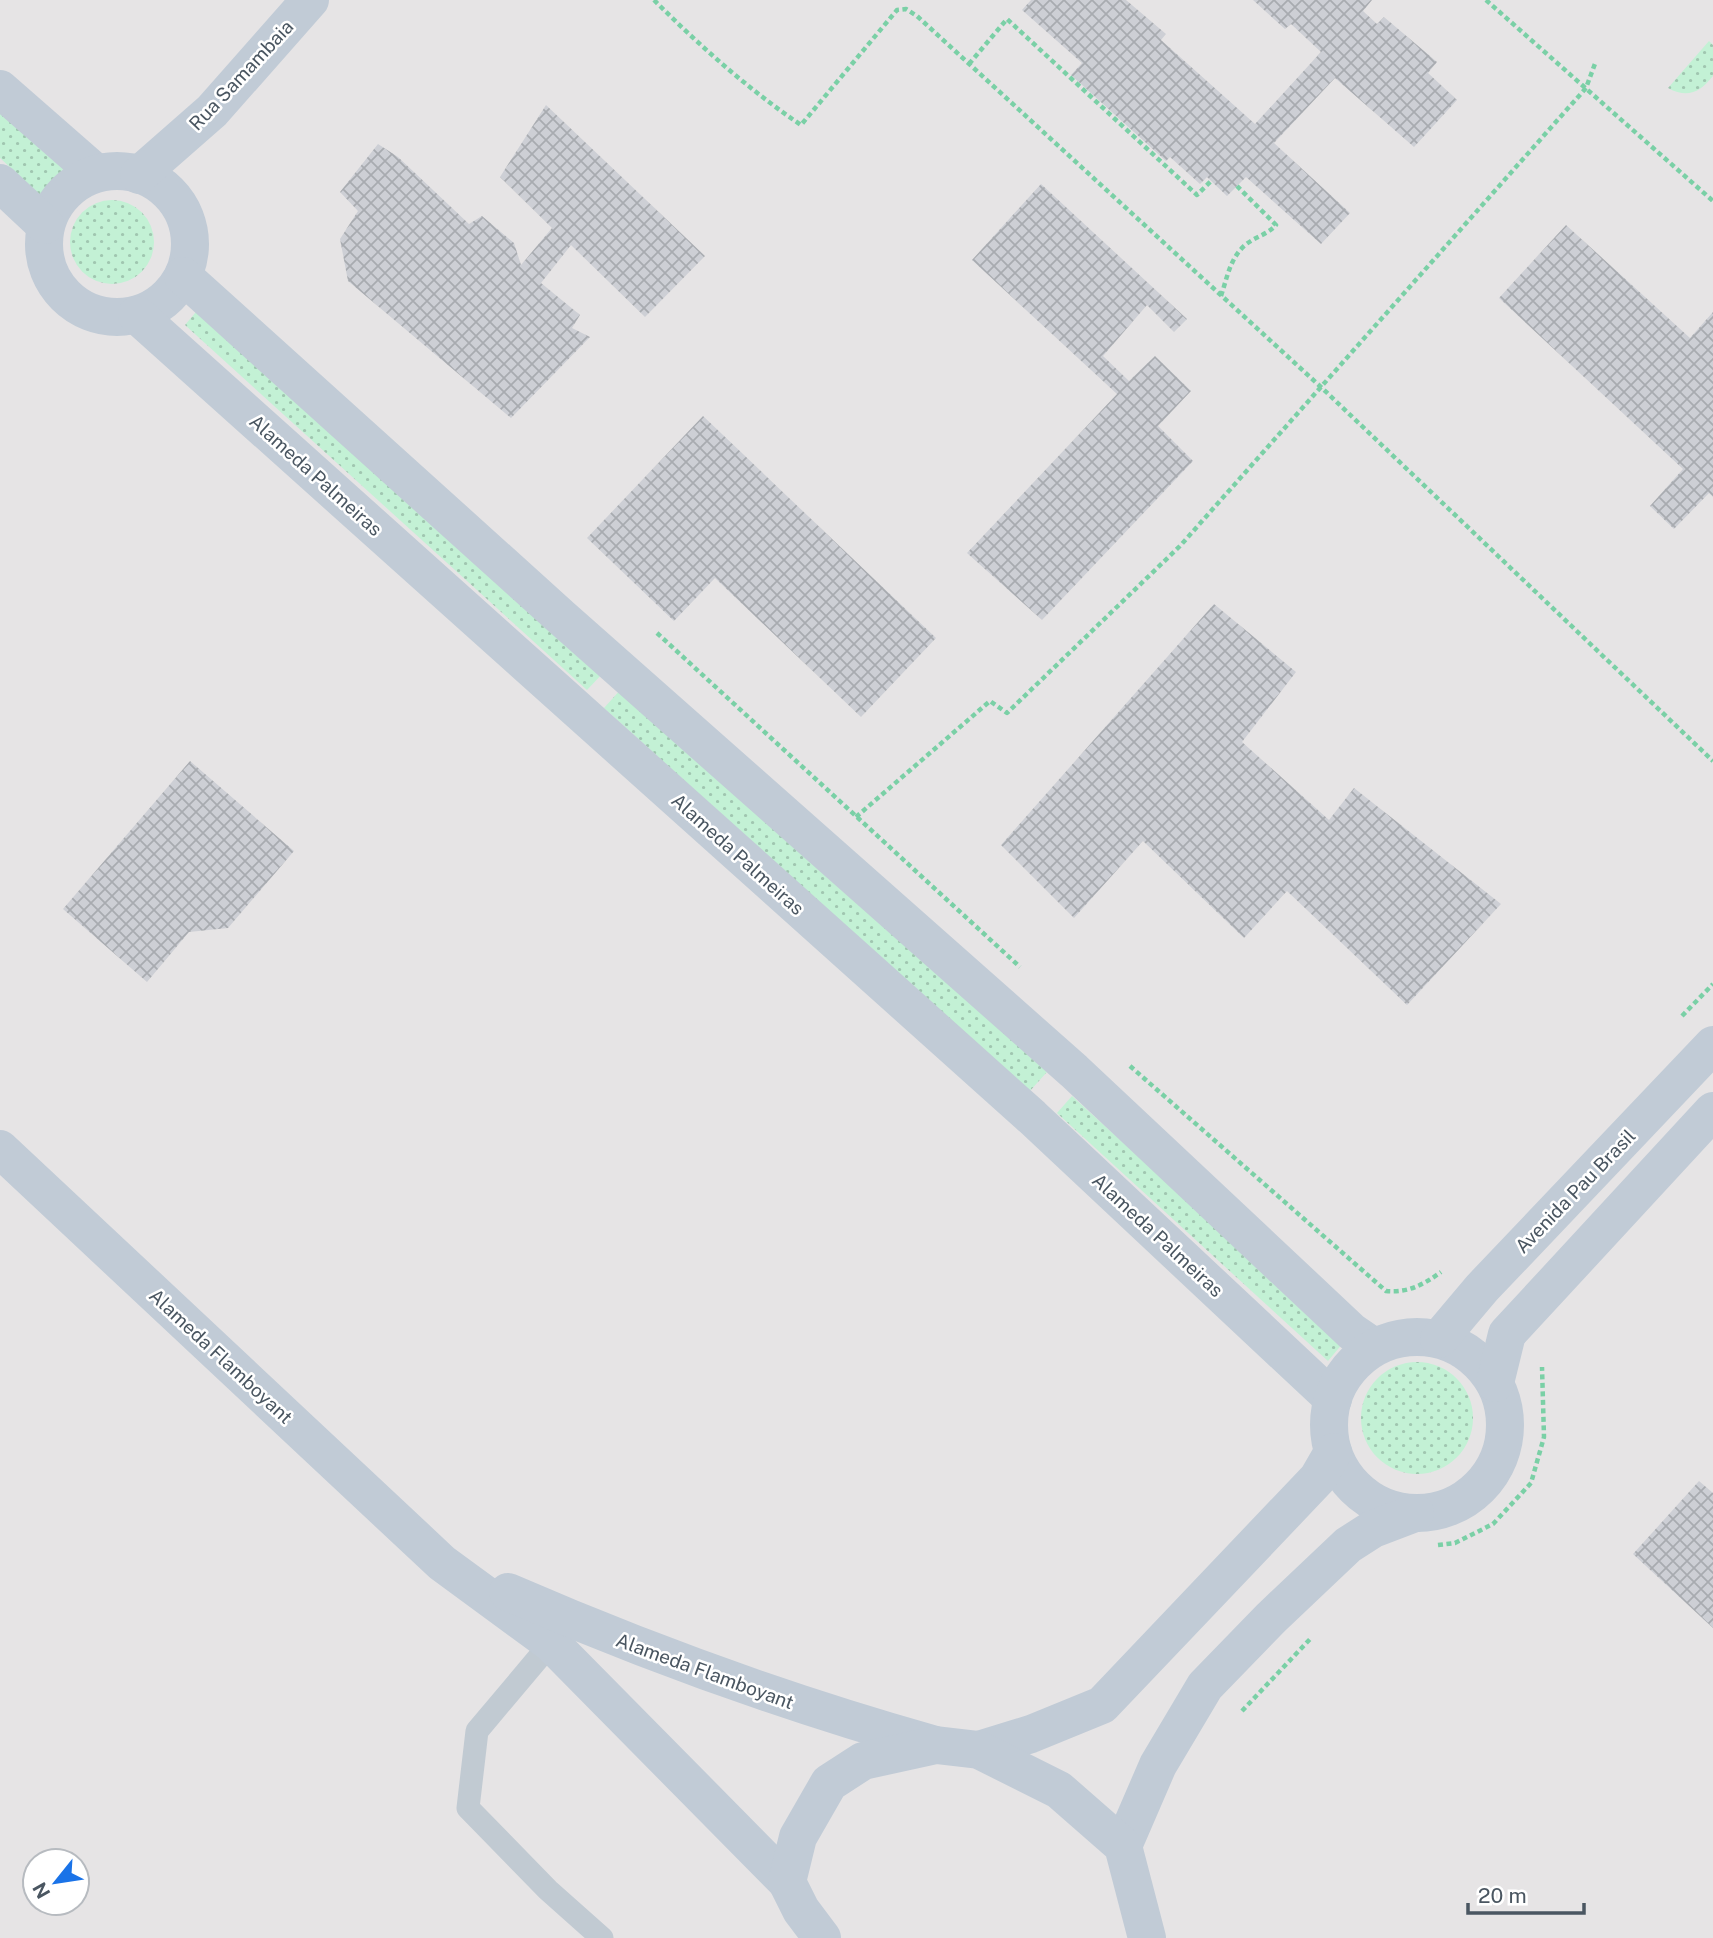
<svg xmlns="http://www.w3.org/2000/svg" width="1713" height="1938" font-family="'Public Sans',sans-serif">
<defs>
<pattern id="grass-dots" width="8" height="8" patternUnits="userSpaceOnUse" patternTransform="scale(1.75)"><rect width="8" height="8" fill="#c3f1d5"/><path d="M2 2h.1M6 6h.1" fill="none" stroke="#a0c6b0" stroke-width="1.8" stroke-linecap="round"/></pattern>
<pattern id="building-cross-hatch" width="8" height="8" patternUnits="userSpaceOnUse" patternTransform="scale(1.75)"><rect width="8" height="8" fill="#cdcfd5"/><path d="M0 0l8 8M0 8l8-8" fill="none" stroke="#a8abb0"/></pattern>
</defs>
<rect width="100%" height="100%" fill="#f5f3f3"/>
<path fill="#e6e4e5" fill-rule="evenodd" d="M 0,0 L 1713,0 L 1713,1938 L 0,1938 ZM 35,1861 L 77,1861 L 77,1903 L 35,1903 Z"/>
<g fill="url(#grass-dots)">
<path d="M 1709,41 L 1713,45 L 1713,76 C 1700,92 1688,99 1668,88 Z"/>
<path d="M 0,110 L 64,168 L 43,198 L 0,158 Z"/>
<circle cx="112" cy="242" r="42"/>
<path d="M 201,306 L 604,672 L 587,690 L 185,325 Z"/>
<path d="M 622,688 L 1047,1072 L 1029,1092 L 604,708 Z"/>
<path d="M 1072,1096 L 1343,1343 L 1328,1361 L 1057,1113 Z"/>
<circle cx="1417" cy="1418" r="56"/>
</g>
<g fill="url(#building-cross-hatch)">
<path d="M 1031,0 L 1126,0 L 1166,34 L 1161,40 L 1255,124 L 1321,52 L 1291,24 L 1285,29 L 1253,0 L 1372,0 L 1363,11 L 1377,24 L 1384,17 L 1437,62 L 1428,73 L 1457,100 L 1414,147 L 1335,78 L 1274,143 L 1350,213 L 1321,244 L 1246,177 L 1227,196 L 1207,177 L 1200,184 L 1170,157 L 1166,161 L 1071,75 L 1082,63 L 1022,10 Z"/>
<path d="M 546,105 L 705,256 L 645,317 L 571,245 L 541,283 L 580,315 L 572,328 L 590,337 L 511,418 L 348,281 L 340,239 L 358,211 L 340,192 L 378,144 L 398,157 L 469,224 L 482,216 L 514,243 L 521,265 L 552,228 L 500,177 Z"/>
<path d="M 1041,184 L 1187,319 L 1174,332 L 1147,305 L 1103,356 L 1129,381 L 1155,356 L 1191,391 L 1158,426 L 1193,461 L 1042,620 L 967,553 L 1117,394 L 972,260 Z"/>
<path d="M 1566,225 L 1690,338 L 1713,312 L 1713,497 L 1709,493 L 1674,529 L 1650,506 L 1683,469 L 1499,298 Z"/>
<path d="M 703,416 L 936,638 L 861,717 L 715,578 L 674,621 L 587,538 Z"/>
<path d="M 1214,604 L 1296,672 L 1242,742 L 1329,820 L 1354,788 L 1501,904 L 1407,1005 L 1287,891 L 1244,938 L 1143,841 L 1074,918 L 1001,845 Z"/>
<path d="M 190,761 L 294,851 L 228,928 L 189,932 L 147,982 L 63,909 Z"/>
<path d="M 1699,1481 L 1713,1493 L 1713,1628 L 1633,1554 Z"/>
</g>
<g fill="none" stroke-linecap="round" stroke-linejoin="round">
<g stroke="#7ad0a6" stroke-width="4.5" stroke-dasharray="5 3.5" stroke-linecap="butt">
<path d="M 654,0 C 700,46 748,89 801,125 L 897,10 L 906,9 L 917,16 L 1322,388 L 1713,761"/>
<path d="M 1486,0 L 1713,201"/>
<path d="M 969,64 L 1007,19 L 1197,195 L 1211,181"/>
<path d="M 1221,296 C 1227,278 1230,259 1244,246 C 1254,237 1267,235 1276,225 L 1237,186"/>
<path d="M 657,633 L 1020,967"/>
<path d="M 856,817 L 990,701 L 1007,713 L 1180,546 L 1586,88 L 1596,61"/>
<path d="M 1682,1016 L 1713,984"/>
<path d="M 1130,1066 L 1386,1291 C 1408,1293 1423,1285 1441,1272"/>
<path d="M 1438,1545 L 1455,1543 L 1493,1524 L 1531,1483 L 1544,1437 L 1542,1367"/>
<path d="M 1242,1711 L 1312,1637"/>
</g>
<path stroke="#c1cad2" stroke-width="23" d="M 551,1643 L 477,1731 L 468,1808 L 548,1890 L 602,1938"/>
<g stroke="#c1cbd6" stroke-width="38">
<path d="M 0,89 L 96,173"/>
<circle cx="117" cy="244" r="73"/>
<path d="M 139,175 L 212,111 L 310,0"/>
<path d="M 0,183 L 45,225"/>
<path d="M 183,276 L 561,617 L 1074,1071 L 1352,1332 L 1374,1347"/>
<path d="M 137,315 L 1032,1117 L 1333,1399"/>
<path d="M 0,1149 L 442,1563 L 551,1643 L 787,1882"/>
<circle cx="1417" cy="1425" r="88"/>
<path d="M 1439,1339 L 1482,1288 L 1713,1045"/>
<path d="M 1495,1383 L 1507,1334 L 1713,1111"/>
<path d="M 508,1592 C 646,1652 787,1703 932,1744"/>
<path d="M 979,1750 L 1031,1734 L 1102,1705 L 1318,1478 L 1333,1452"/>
<path d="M 1123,1846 L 1158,1765 L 1205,1686 L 1271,1618 L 1348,1545 L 1373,1529 L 1415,1513"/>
<path d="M 822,1938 L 801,1910 L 787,1882 L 798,1837 L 829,1783 L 863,1761 L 936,1745 L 979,1750 L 1059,1790 L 1123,1846 L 1147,1938"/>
</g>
</g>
<g text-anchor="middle" stroke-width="5" stroke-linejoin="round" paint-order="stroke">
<g font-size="19" fill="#4a5661" stroke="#fff">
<text transform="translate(241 75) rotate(-47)" y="7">Rua Samambaia</text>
<text transform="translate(316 475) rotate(42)" y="7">Alameda Palmeiras</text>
<text transform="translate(738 854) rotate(42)" y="7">Alameda Palmeiras</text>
<text transform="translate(1575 1191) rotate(-46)" y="7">Avenida Pau Brasil</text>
<text transform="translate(1158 1235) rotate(43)" y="7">Alameda Palmeiras</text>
<text transform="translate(221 1356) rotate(43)" y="7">Alameda Flamboyant</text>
<text transform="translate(705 1671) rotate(20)" y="7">Alameda Flamboyant</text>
</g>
</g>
<g transform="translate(56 1882) rotate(240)"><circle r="33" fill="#ffffff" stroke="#b7bbc0" stroke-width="2"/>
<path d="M0-5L12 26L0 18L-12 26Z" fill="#1a73e8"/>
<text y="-10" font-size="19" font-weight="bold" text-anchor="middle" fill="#4a5661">N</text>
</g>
<path d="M1468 1903v10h116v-10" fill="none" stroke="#4a5661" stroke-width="3.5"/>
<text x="1478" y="1903" font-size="21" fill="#4a5661" stroke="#ffffff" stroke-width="5" paint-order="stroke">20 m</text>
</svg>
